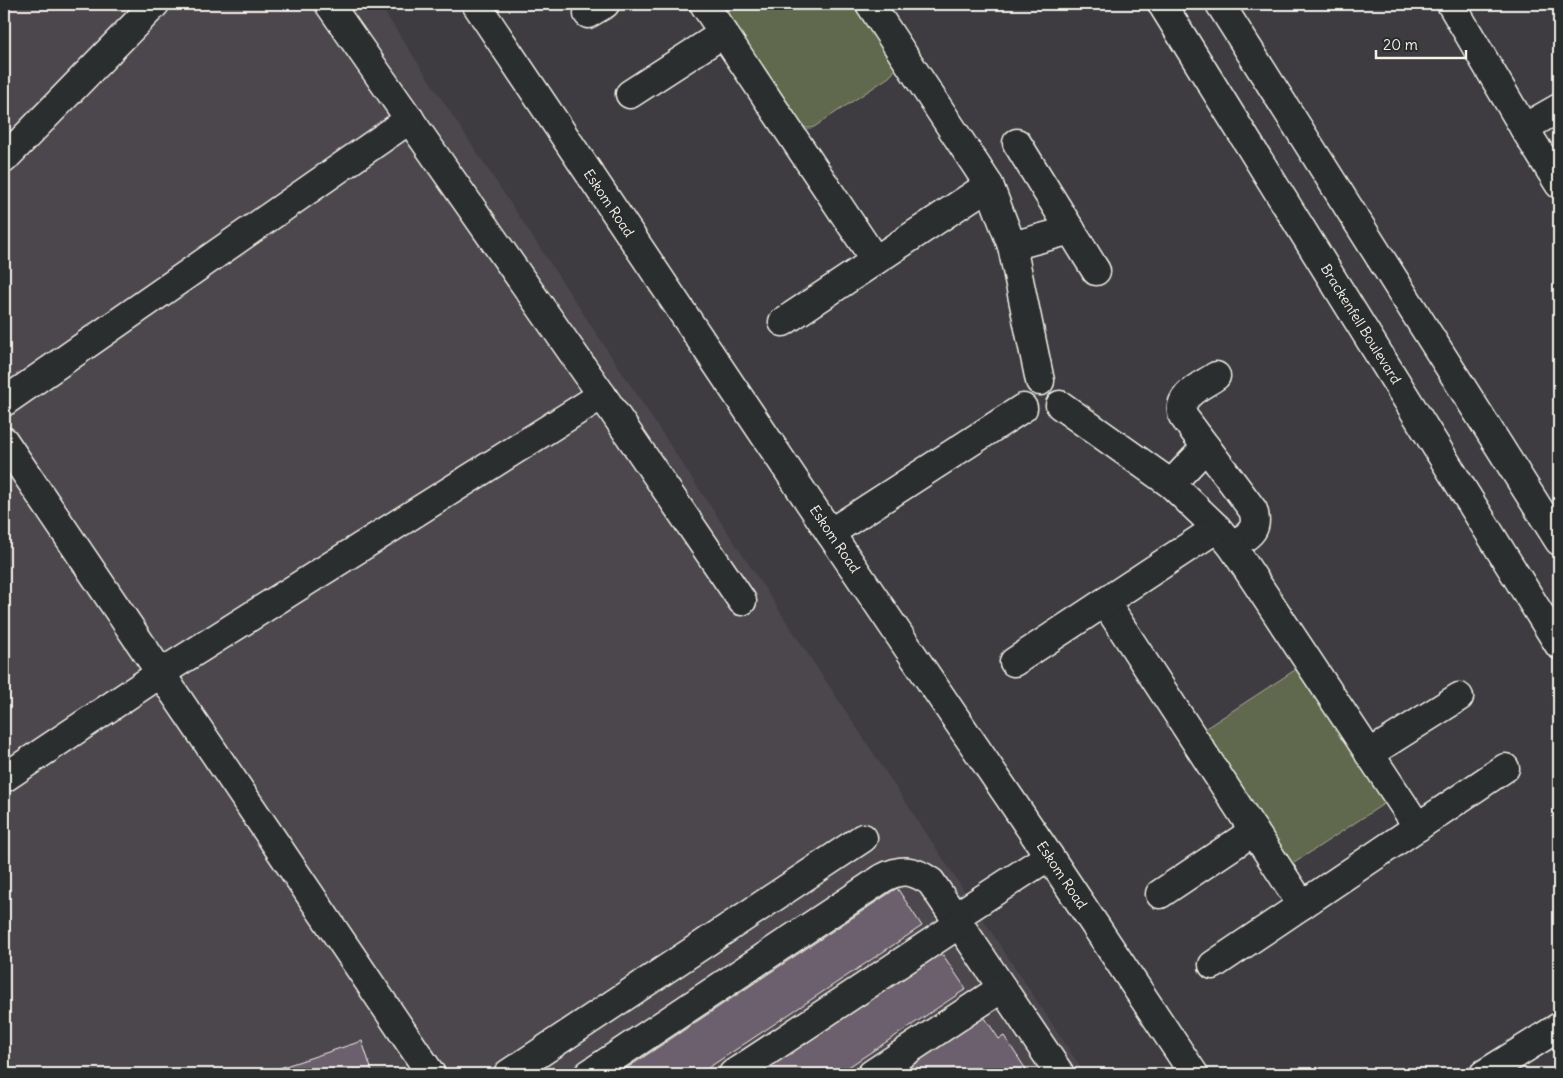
<svg xmlns="http://www.w3.org/2000/svg" width="1563" height="1078" font-family="Delius,sans-serif">
<rect width="100%" height="100%" fill="#3e3c41"/>
<filter id="ink" filterUnits="userSpaceOnUse"><feTurbulence type="fractalNoise" baseFrequency=".02" numOctaves="2"/><feDisplacementMap in="SourceGraphic" scale="10" xChannelSelector="R" yChannelSelector="G"/><feConvolveMatrix kernelMatrix="1 2 1 2 8 2 1 2 1" color-interpolation-filters="sRGB"/></filter>
<g filter="url(#ink)">
<path fill="#4c474e" d="M 4,4 L 379,4 L 1085,1074 L 4,1074 Z"/>
<g fill="#60674d" stroke="#aaac9a">
<path d="M 719,4 L 856,4 L 893,59 C 897,66 895,72 889,77 L 814,127 C 808,129 805,128 800,125 Z"/>
<path d="M 1559,122 L 1559,162 C 1553,149 1550,135 1559,122 Z"/>
<path d="M 1298,668 L 1385,803 L 1291,865 L 1203,730 Z"/>
</g>
<g fill="#6c606e" stroke="#f4f1e8">
<path d="M 897,888 L 922,926 L 699,1074 L 618,1074 Z"/>
<path d="M 941,952 L 966,989 L 838,1074 L 757,1074 Z"/>
<path d="M 983,1015 L 999,1039 L 1004,1036 L 1029,1074 L 894,1074 Z"/>
<path d="M 362,1041 L 373,1074 L 261,1074 Z"/>
</g>
<g fill="none" stroke-linecap="round" stroke-linejoin="round">
<g stroke="#f4f1e8" stroke-width="31">
<g id="minor">
<path d="M 329,4 L 602,395 L 742,601"/>
<path d="M 476,4 L 830,533 L 1049,856 L 1194,1074"/>
<path d="M 704,4 L 875,260"/>
<path d="M 870,4 L 989,185 L 1012,246 L 1040,381"/>
<path d="M 1162,4 L 1559,645"/>
<path d="M 1220,4 L 1559,541"/>
<path d="M 1451,4 L 1524,128 L 1559,184"/>
<path d="M 588,14 L 605,4"/>
<path d="M 630,94 L 724,33"/>
<path d="M 1524,128 L 1559,108"/>
<path d="M 1017,143 L 1096,271"/>
<path d="M 4,159 L 155,4"/>
<path d="M 1012,246 L 1071,230"/>
<path d="M 783,322 L 989,185"/>
<path d="M 1216,376 C 1202,386 1176,395 1183,416 L 1253,510 C 1260,531 1247,536 1232,546"/>
<path d="M 4,402 L 410,119"/>
<path d="M 1060,405 L 1171,484 L 1217,528 L 1232,546 L 1418,827"/>
<path d="M 4,441 L 431,1074"/>
<path d="M 1171,484 L 1206,447"/>
<path d="M 830,533 L 1023,408"/>
<path d="M 1105,602 L 1302,905"/>
<path d="M 1014,662 L 1217,528"/>
<path d="M 1369,754 L 1459,697"/>
<path d="M 4,778 L 161,673 L 602,395"/>
<path d="M 1160,894 L 1254,831"/>
<path d="M 955,917 L 1049,856"/>
<path d="M 1213,965 L 1505,768"/>
<path d="M 508,1074 L 863,838"/>
<path d="M 589,1074 L 883,878 C 902,868 914,870 931,882 L 1060,1074"/>
<path d="M 733,1074 L 959,924"/>
<path d="M 872,1074 L 1002,988"/>
<path d="M 1484,1074 L 1559,1027"/>
</g>
</g>
<use href="#minor" stroke="#2a2d2e" stroke-width="28"/>
</g>
</g>
<g text-anchor="middle" stroke-width="4" stroke-linejoin="round" paint-order="stroke">
<g font-size="14" fill="#f4f1e8" stroke="#2a2d2e">
<text transform="translate(609 203) rotate(56)" y="5">Eskom Road</text>
<text transform="translate(1361 324) rotate(58)" y="5">Brackenfell Boulevard</text>
<text transform="translate(835 539) rotate(56)" y="5">Eskom Road</text>
<text transform="translate(1062 875) rotate(56)" y="5">Eskom Road</text>
</g>
</g>
<rect width="1563" height="1078" fill="none" stroke="#2a2d2e" stroke-width="20"/>
<rect x="10" y="10" width="1543" height="1058" fill="none" stroke="#f4f1e8" stroke-width="2" filter="url(#ink)"/>
<path d="M1376 50v8h90v-8" fill="none" stroke="#f4f1e8" stroke-width="2.5"/>
<text x="1383" y="50" font-size="15" fill="#f4f1e8" stroke="#2a2d2e" stroke-width="4" paint-order="stroke">20 m</text>
</svg>
